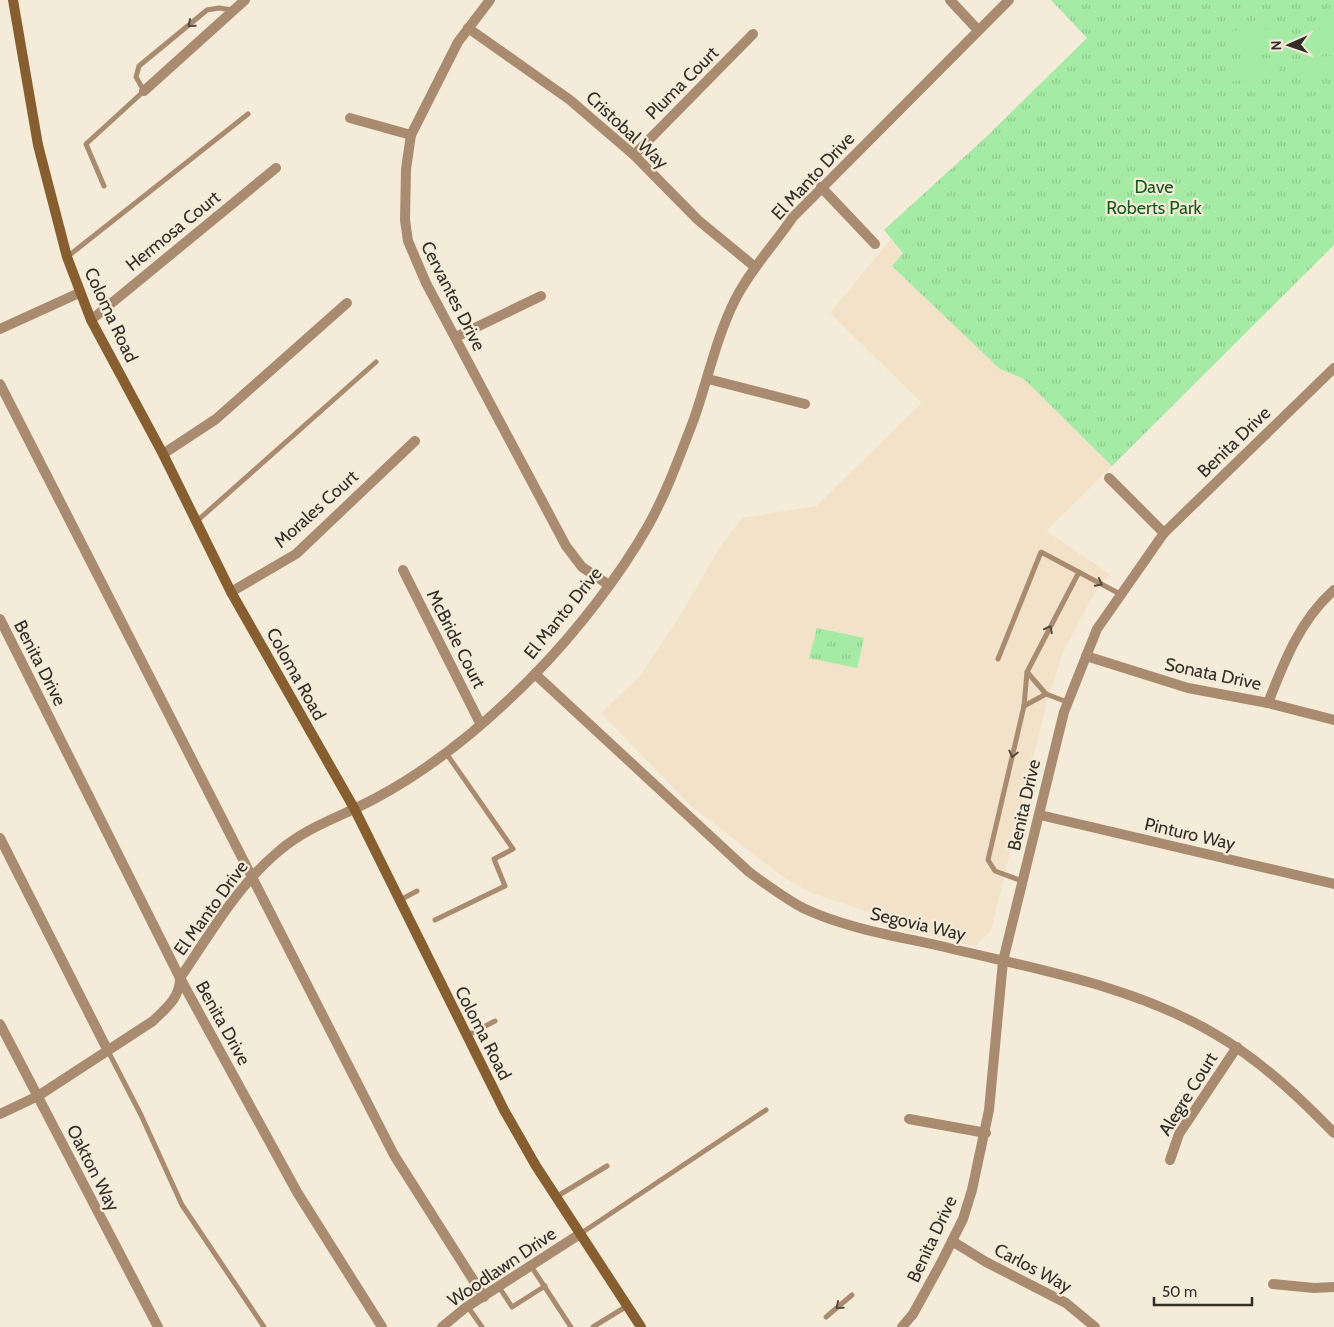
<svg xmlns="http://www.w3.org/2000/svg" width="1334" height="1327" font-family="Cabin,sans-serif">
<defs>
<pattern id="grass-tufts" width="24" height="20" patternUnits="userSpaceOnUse" patternTransform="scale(1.25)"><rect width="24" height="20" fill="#a5eaa5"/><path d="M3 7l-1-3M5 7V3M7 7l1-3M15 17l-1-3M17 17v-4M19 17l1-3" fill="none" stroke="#8ec98e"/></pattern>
</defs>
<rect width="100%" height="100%" fill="#f5ebd9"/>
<path fill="#f1e2c9" d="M 891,239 L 1000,369 L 1024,379 L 1112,466 L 1046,531 L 1110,574 L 1094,594 L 1063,652 L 1046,706 L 991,930 L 975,946 L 905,931 L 884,917 L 812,893 L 783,877 L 690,805 L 601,713 L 640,676 L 681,614 L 720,547 L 742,518 L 816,506 L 922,403 L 830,313 Z"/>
<g fill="url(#grass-tufts)">
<path d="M 1051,0 L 1334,0 L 1334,245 L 1112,466 L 1024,379 L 1000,369 L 892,266 L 903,253 L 884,230 L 984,139 L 1087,38 Z"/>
<path d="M 817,628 L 864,638 L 857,668 L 809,658 Z"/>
</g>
<g fill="#a5eaa5">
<path d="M 1334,27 L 1334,49 L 1303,50 L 1302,28 Z"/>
<path d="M 1277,29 L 1278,51 L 1231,52 L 1230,31 Z"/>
<path d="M 1334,56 L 1334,78 L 1304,79 L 1303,57 Z"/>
<path d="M 1278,58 L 1279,79 L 1232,81 L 1232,59 Z"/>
</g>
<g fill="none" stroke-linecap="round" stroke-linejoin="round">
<g stroke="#a98c6f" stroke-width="5">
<path d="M 104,186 L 86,144 L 144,91 L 136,77 L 139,66 L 207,10 L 219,8 L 233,10"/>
<path d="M 67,257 L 248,114"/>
<path d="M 197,521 L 376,362"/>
<path d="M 998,659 L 1041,552 L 1120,594"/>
<path d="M 1027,672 L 1046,694 L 1067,702"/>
<path d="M 1024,706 L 1046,694"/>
<path d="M 1022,881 L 995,871 L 988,860 L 1024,706 L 1027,672 L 1079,572"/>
<path d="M 400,900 L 417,891"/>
<path d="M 435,920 L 505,886 L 494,859 L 513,849 L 446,753"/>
<path d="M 466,1036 L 495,1021"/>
<path d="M 108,1051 L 141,1115 L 182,1205 L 264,1327"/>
<path d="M 556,1197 L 607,1166"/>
<path d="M 580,1234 L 766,1110"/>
<path d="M 531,1266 L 571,1327"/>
<path d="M 499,1287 L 512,1307 L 545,1286"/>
<path d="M 468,1307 L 482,1327"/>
<path d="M 826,1317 L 852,1295"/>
<path d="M 593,1327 L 627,1306"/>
</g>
<g stroke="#a98c6f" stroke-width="10">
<path d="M 490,0 L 458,42 L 411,135 L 406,169 L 405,220 L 408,241 L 426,283 L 566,546 L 582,567 L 609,585"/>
<path d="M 950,0 L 978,30"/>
<path d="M 468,28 L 570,100 L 634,155 L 698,220 L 755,267"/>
<path d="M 144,91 L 245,0"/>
<path d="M 350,118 L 411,135"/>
<path d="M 634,155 L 753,34"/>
<path d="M 821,187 L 875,244"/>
<path d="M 91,320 L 276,168"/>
<path d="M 0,329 L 79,293"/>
<path d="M 456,337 L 541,296"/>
<path d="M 708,379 L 805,404"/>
<path d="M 0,384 L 394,1155 L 484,1297"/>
<path d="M 163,454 L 216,419 L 347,303"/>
<path d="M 1109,478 L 1164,533"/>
<path d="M 403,570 L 480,723"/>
<path d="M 231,592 L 296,554 L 415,441"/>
<path d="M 0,619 L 180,978 L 297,1192 L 382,1327"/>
<path d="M 1086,656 L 1188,688 L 1268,703 L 1334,720"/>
<path d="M 535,674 L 749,872 C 767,885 784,898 803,908 C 849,930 904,937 953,949 C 1041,970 1136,987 1215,1034 C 1260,1060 1298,1096 1334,1133"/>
<path d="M 1268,703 C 1284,662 1300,620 1334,590"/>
<path d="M 1040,815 L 1334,884"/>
<path d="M 0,838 L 108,1051"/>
<path d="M 0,1024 L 158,1327"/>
<path d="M 909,1119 L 986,1133"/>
<path d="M 1170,1160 L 1179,1134 L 1237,1047"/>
<path d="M 952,1241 L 986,1262 L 1066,1303 L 1095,1327"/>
<path d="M 1273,1284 L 1314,1288 L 1334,1287"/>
<path d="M 442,1327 L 465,1308 L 580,1234"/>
<path d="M 902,1327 L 913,1314 L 941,1263 L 963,1219 L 972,1190 L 989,1110 L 1003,961 L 1064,712 L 1097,629 L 1164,533 L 1334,368"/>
</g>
<path stroke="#a98c6f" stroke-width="10" d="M 0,1114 L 38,1096 L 153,1021 C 166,1008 180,998 180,978 C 210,934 237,886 279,851 C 308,826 343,816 376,798 C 434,767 489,721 535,674 C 576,632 619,577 648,526 C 667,492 680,455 694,419 C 708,379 716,338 735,300 C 750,270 774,245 793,217 L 1009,0"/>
<path stroke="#875e2f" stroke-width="10" d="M 13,0 L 38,145 L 67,257 L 91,320 L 163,454 L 231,592 L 354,808 L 504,1110 L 536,1166 L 641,1327"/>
</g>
<defs><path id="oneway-chevron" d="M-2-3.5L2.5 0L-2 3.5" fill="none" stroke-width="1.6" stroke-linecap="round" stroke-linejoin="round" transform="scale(1.25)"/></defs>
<g stroke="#564b3d">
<use href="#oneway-chevron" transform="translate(191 24) rotate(140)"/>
<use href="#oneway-chevron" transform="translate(1099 583) rotate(28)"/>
<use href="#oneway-chevron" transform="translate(1049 629) rotate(-63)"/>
<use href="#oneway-chevron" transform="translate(1013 754) rotate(103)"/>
<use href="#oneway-chevron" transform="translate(839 1306) rotate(140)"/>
</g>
<g text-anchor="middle" stroke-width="4.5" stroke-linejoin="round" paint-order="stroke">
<g font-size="18" fill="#332f28" stroke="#f5ebd9">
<text transform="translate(682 83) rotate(-45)" y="6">Pluma Court</text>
<text transform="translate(627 130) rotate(43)" y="6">Cristobal Way</text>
<text transform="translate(813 176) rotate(-47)" y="6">El Manto Drive</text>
<text transform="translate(173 231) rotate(-39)" y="6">Hermosa Court</text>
<text transform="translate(453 296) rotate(63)" y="6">Cervantes Drive</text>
<text transform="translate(111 315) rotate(65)" y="6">Coloma Road</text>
<text transform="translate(1234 442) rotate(-44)" y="6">Benita Drive</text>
<text transform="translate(316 509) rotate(-42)" y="6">Morales Court</text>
<text transform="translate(563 613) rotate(-51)" y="6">El Manto Drive</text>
<text transform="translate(456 639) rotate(63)" y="6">McBride Court</text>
<text transform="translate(40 663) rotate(63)" y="6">Benita Drive</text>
<text transform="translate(296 674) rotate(61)" y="6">Coloma Road</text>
<text transform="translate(1213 674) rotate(12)" y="6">Sonata Drive</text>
<text transform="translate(1024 805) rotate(-77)" y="6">Benita Drive</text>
<text transform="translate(1190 834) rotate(13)" y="6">Pinturo Way</text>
<text transform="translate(211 908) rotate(-54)" y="6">El Manto Drive</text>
<text transform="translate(918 924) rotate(13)" y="6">Segovia Way</text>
<text transform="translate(223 1023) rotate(61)" y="6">Benita Drive</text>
<text transform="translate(483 1033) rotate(63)" y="6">Coloma Road</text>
<text transform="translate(1188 1094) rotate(-58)" y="6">Alegre Court</text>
<text transform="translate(93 1168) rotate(63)" y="6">Oakton Way</text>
<text transform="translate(932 1239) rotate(-65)" y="6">Benita Drive</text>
<text transform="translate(502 1267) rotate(-34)" y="6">Woodlawn Drive</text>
<text transform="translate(1033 1268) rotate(28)" y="6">Carlos Way</text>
</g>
<g font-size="18" fill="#145d1c" stroke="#f5ebd9">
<text x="1154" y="193">Dave<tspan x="1154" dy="21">Roberts Park</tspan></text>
</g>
</g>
<g transform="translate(1289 45) rotate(268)" stroke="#f5ebd9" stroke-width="4" paint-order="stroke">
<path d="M0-4L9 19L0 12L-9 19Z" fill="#332f28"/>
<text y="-8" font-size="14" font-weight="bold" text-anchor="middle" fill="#332f28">N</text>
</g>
<path d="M1154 1297v8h98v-8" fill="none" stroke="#332f28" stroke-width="2.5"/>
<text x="1162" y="1297" font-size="15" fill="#332f28" stroke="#f5ebd9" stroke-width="4" paint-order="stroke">50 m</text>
</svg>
